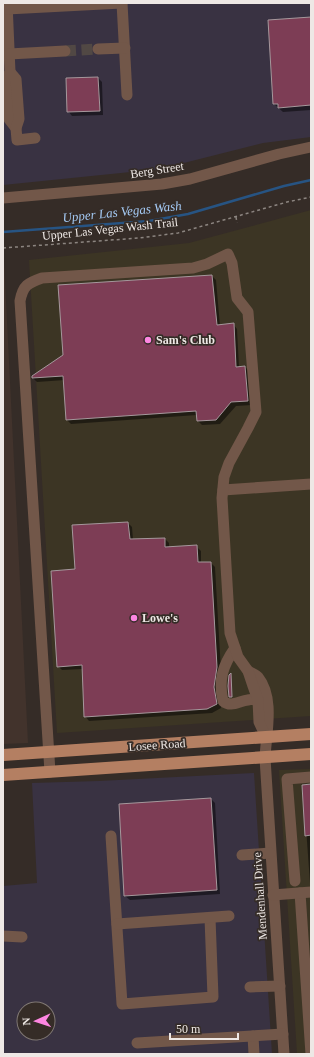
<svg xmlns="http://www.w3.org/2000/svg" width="314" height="1057" font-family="'Times New Roman',serif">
<rect width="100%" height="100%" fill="#352c27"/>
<g fill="#3c3524">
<path d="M 311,210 L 311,716 L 57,733 L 29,260 L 189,243 Z"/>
<path d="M 311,769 L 311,1054 L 297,1054 L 279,770 Z"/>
</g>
<g fill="#393242" fill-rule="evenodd">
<path d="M 3,3 L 311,3 L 311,137 L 263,143 L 160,169 L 3,185 Z"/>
<path d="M 254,773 L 272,1054 L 3,1054 L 3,886 L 37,883 L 32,783 L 99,781 ZM 24,1009 L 48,1009 L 48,1033 L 24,1033 Z"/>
</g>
<path fill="#42332c" d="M 3,261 L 4,261 L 28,743 L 3,744 Z"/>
<g fill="#0007">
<path d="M 311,18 L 311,110 L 283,112 L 274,104 Z"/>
<path d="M 98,78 L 102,82 L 103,115 L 72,116 L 68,111 Z"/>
<path d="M 212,276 L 216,280 L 220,326 L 233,324 L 237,329 L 239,367 L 245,367 L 249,371 L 252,405 L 236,406 L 220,424 L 202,425 L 198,421 L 197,415 L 71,424 L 67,420 L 65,380 L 37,382 L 33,378 Z"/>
<path d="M 128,523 L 132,527 L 133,540 L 165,539 L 169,543 L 169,548 L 196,546 L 201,551 L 201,563 L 211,563 L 215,567 L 221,671 L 218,691 L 221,708 L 212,713 L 89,721 L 85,716 L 83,669 L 62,670 L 58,666 L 76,570 Z"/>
<path d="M 311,785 L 311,884 L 310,883 L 303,786 Z"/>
<path d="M 211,799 L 215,803 L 220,894 L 130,900 L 125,896 Z"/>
</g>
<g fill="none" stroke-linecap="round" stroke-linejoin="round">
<path stroke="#275483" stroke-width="2.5" d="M 3,232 L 149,221 L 188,214 L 284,186 L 311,180"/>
</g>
<g fill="#7d3d55" stroke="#a5989c">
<path d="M 311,17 L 311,105 L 278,108 L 278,104 L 273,104 L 268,20 Z"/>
<path d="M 98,77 L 100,111 L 67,112 L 66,78 Z"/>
<path d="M 212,275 L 217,325 L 234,323 L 236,367 L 245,366 L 248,401 L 231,402 L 216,420 L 197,421 L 196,411 L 66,420 L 63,376 L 32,378 L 32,376 L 63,355 L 58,285 Z"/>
<path d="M 128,522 L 130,539 L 165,538 L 165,547 L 197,545 L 198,562 L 211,562 L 217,667 L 214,687 L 217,704 L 207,709 L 84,717 L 82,665 L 57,667 L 51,571 L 75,569 L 72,525 Z"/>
<path d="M 231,673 L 232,697 L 229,697 L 228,686 L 229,675 Z"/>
<path d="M 311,784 L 311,835 L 305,836 L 302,785 Z"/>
<path d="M 211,798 L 217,890 L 124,896 L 119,804 Z"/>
</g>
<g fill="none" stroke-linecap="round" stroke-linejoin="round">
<path stroke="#514844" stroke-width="11" stroke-dasharray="11 5.5" stroke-linecap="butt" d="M 65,51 L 98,49"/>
<g stroke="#8c8580" stroke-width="1.5" stroke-dasharray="3 3" stroke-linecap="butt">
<path d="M 236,217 L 237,223"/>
<path d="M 3,248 L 139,238 L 178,233 L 287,202 L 311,197"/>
</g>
<g stroke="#725749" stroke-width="11">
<path d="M 7,3 L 10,72 L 6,80 L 9,119 L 16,128"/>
<path d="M 122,3 L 127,95"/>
<path d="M 7,9 L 122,3"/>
<path d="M 98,49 L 125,48"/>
<path d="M 9,54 L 65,51"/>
<path d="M 10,72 L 16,79 L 19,119 L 16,128 L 17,140 L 35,138"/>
<path d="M 3,198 L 162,184 L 190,179 L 279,154 L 311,147"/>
<path d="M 223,490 L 311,484"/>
<path d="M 235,648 C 223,665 218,680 223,701 C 231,708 239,701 248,700 C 251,699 255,700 258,700"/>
<path d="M 248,671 C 251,673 256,674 258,677 C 275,698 266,734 265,758 L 284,1054"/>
<path d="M 50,772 L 20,301 C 23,285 28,283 42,278 L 193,268 L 207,264 L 228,254 L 232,263 L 237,298 L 248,312 L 256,412 L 248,428 L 229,463 L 224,477 L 222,498 L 230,633 L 238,657 L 248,671 L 253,686 L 258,700 L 259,722 L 266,737"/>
<path d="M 111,836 L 122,1004 L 213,997 L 210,918"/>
<path d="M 242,855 L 270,853"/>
<path d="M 295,881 L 287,779 L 311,777"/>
<path d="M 300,893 L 311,1054"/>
<path d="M 273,895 L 311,892"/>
<path d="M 117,924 L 229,916"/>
<path d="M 3,936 L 22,937"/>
<path d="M 250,987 L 280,986"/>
<path d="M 253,1036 L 254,1054"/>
<path d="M 137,1043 L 283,1034"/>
</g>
<g stroke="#b47f62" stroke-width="12">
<path d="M 3,755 L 311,734"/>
<path d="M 3,775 L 311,754"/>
</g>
</g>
<g fill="#fd86e1" stroke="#352c27" stroke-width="1.5">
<circle cx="148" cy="340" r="4"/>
<circle cx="134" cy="618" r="4"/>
</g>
<g text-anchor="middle" stroke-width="3.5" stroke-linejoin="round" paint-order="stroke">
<g font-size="12" fill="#eee8e5" stroke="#352c27">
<text transform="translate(157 170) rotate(-9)" y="4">Berg Street</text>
<text transform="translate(110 229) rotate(-6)" y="4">Upper Las Vegas Wash Trail</text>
<text transform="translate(157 745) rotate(-4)" y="4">Losee Road</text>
<text transform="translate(260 896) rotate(-94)" y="4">Mendenhall Drive</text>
</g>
<g font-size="12" font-weight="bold" fill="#eee8e5" stroke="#352c27" text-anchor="start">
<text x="156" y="344">Sam's Club</text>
<text x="142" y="622">Lowe's</text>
</g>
<g font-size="13" font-style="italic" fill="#a5cbf6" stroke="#352c27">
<text transform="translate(122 211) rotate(-6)" y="5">Upper Las Vegas Wash</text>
</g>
</g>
<rect width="314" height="1057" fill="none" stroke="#eee8e5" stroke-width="8"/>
<g transform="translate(36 1021) rotate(267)"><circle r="19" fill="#352c27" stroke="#7f7773"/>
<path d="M0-3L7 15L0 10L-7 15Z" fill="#fd86e1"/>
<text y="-6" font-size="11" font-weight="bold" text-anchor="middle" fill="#eee8e5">N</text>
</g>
<path d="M170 1033v6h68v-6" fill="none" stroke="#eee8e5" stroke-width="2"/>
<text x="176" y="1033" font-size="12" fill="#eee8e5" stroke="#352c27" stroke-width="3" paint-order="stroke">50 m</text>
</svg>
